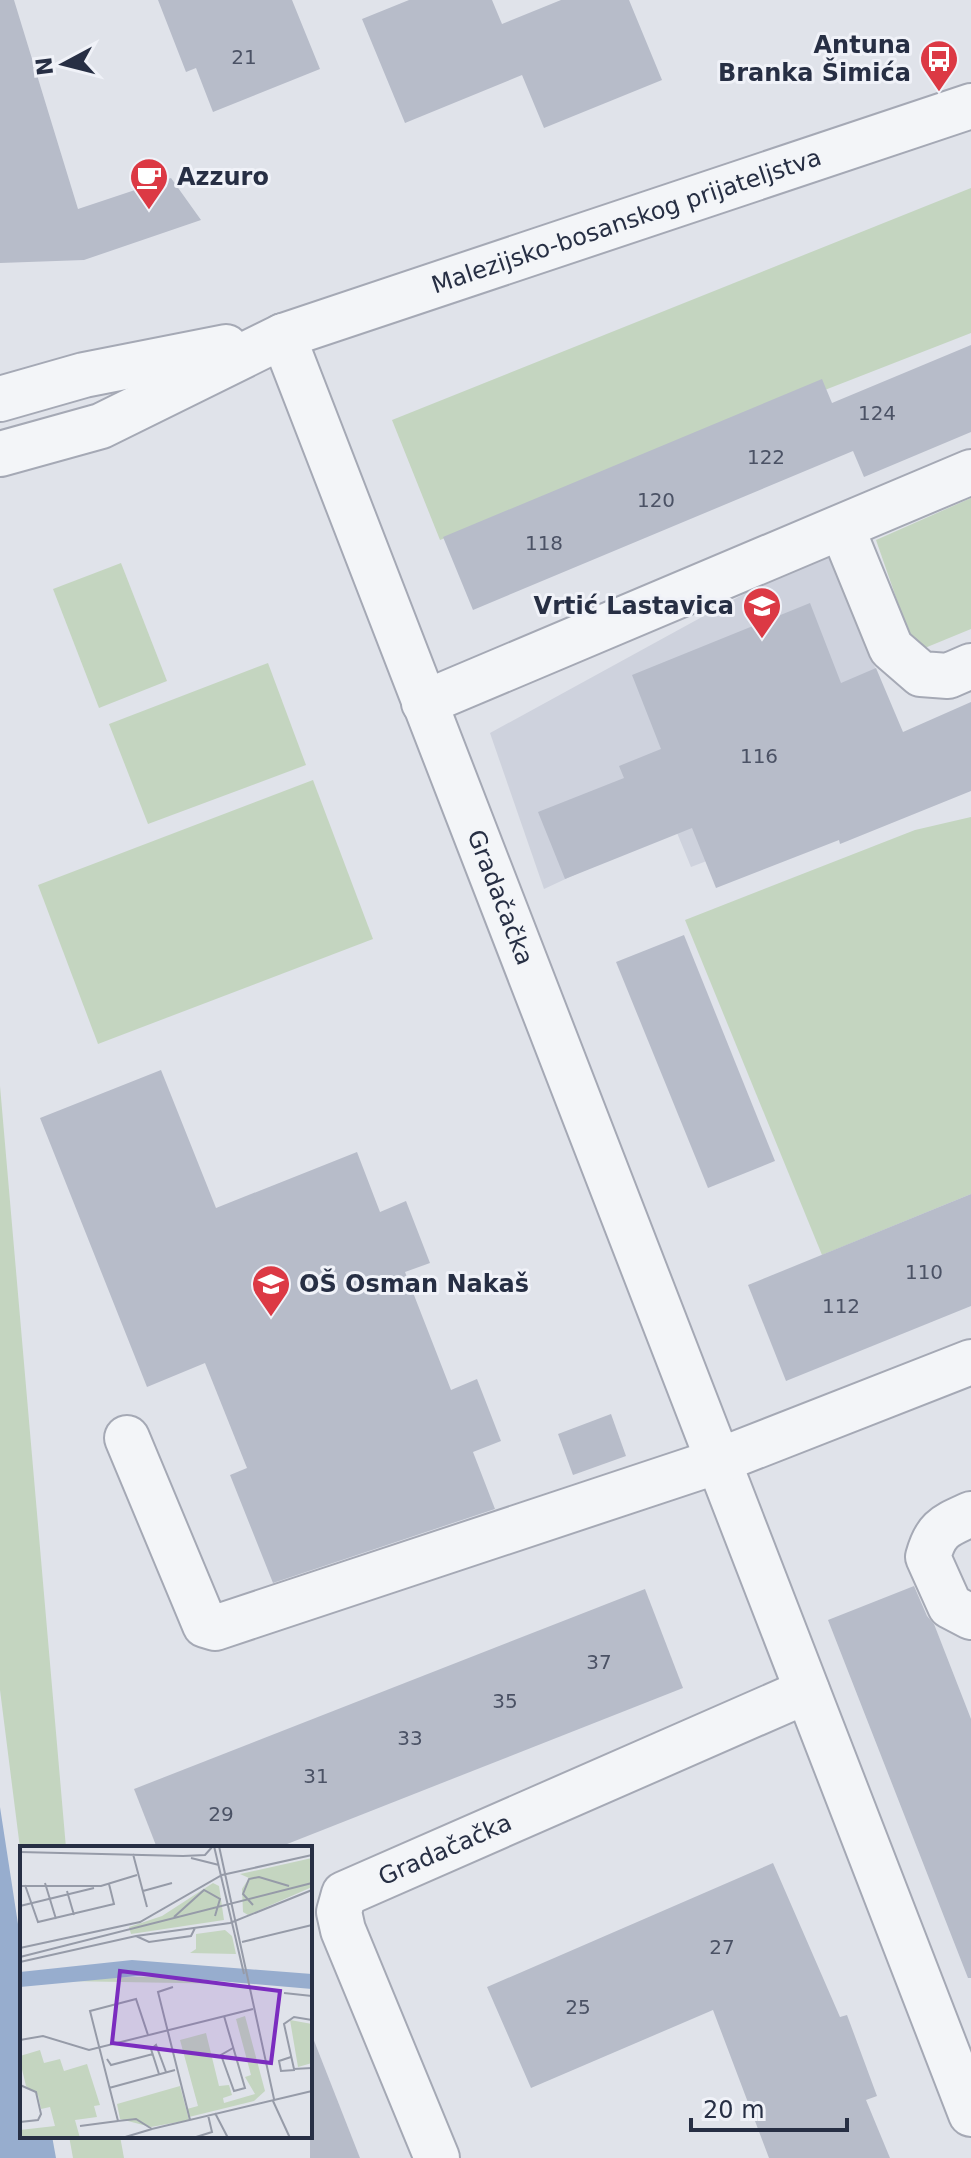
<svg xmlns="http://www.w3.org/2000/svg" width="971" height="2158" font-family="'DejaVu Sans',sans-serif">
<rect width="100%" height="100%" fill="#e0e3ea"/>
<path fill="#ced2dd" d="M 830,547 L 917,780 L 691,867 L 675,828 L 544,889 L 490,733 Z"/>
<g fill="#c4d5c0">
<path d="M 971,188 L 971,333 L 440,540 L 392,420 Z"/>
<path d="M 971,498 L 971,629 L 915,652 L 876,540 Z"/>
<path d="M 121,563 L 167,681 L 99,708 L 53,589 Z"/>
<path d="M 268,663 L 306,765 L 148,824 L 109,724 Z"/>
<path d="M 313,780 L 373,939 L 98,1044 L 38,885 Z"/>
<path d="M 971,817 L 971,1194 L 822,1255 L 685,920 L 915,830 Z"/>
<path d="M 0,1086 L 66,1848 L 22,1848 L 22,1864 L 0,1690 Z"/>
<path d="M 69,2136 L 120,2136 L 124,2158 L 73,2158 Z"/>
</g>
<path fill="#97adce" d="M 0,1807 L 22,1950 L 22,2136 L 52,2136 L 56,2158 L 0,2158 Z"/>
<g fill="#b7bcc9">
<path d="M 0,0 L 14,0 L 78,209 L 171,178 L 201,220 L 84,260 L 0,263 Z"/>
<path d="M 158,0 L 292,0 L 320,69 L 213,112 L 196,68 L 186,72 Z"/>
<path d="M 409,0 L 492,0 L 502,24 L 561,0 L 629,0 L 662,80 L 544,128 L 522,75 L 405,123 L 362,19 Z"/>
<path d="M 971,345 L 971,432 L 864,477 L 853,451 L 473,610 L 443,537 L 822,379 L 832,403 Z"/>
<path d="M 810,603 L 841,683 L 876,668 L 903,732 L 971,702 L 971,791 L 840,844 L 839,840 L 716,888 L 692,828 L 565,879 L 538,812 L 624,778 L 619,766 L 661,749 L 632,675 Z"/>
<path d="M 684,935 L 775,1161 L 708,1188 L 616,962 Z"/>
<path d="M 161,1070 L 216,1208 L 357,1152 L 380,1212 L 406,1201 L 430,1263 L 405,1272 L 451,1390 L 477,1379 L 501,1441 L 473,1452 L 495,1509 L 273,1583 L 230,1475 L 247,1468 L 205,1363 L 147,1387 L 40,1118 Z"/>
<path d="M 971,1194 L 971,1306 L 786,1381 L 748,1285 Z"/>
<path d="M 611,1414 L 626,1456 L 573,1475 L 558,1434 Z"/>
<path d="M 914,1586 L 927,1616 L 934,1624 L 971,1719 L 971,1978 L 968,1978 L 828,1620 Z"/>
<path d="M 645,1589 L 683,1688 L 277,1848 L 157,1848 L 134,1789 Z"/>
<path d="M 773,1863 L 840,2017 L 847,2015 L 877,2096 L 866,2100 L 890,2158 L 769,2158 L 713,2010 L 531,2088 L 487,1987 Z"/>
<path d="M 313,2038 L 360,2158 L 310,2158 L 310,2039 Z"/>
</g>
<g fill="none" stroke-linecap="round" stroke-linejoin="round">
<g stroke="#a5a9b5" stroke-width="48">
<g id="minor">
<path id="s1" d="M 283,336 L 971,2114"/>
<path d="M 0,399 L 84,375 L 226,347"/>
<path id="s2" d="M 0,454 L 101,426 L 283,336 L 971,106"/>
<path d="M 842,528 L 891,648 L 921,674 L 948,676 L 971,666"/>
<path d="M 424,703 L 971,472"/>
<path d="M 127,1438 L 205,1625 L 215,1628 L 718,1461 L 971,1362"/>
<path d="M 971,1514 C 945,1526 936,1528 928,1557 L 950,1606 L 971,1617"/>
<path id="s3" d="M 437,2158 L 343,1930 L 339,1912 L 344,1894 L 807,1691"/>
</g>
</g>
<use href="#minor" stroke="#f3f5f8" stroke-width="44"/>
</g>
<defs>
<g id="bus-pin" transform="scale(2)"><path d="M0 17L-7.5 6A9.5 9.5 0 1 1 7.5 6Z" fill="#dc3944" stroke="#f0f2f8"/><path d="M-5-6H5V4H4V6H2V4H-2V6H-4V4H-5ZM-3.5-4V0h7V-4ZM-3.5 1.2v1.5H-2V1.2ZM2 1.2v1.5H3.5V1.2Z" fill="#fff"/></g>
<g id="cafe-pin" transform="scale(2)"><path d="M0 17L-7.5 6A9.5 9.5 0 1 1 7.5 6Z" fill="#dc3944" stroke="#f0f2f8"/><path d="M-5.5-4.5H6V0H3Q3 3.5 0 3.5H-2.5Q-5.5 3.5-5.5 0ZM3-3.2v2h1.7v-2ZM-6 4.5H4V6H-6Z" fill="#fff"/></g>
<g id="school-pin" transform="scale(2)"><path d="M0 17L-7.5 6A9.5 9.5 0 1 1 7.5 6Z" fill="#dc3944" stroke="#f0f2f8"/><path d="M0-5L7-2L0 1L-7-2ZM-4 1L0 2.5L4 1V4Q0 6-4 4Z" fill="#fff"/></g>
</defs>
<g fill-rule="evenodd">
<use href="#bus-pin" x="939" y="59"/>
<use href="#cafe-pin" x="149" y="177"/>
<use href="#school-pin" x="762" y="606"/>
<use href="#school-pin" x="271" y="1284"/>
</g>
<g text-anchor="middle" stroke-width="6" stroke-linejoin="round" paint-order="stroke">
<g font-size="20" fill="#4b5265">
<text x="244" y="64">21</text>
<text x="877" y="420">124</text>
<text x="766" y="464">122</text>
<text x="656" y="507">120</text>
<text x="544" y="550">118</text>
<text x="759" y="763">116</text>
<text x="924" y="1279">110</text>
<text x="841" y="1313">112</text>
<text x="599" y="1669">37</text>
<text x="505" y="1708">35</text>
<text x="410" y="1745">33</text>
<text x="316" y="1783">31</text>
<text x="221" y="1821">29</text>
<text x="722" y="1954">27</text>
<text x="578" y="2014">25</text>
</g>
<g font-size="24" font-weight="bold" fill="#272f44" stroke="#f0f2f8" text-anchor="end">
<text x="911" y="53">Antuna<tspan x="911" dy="28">Branka Šimića</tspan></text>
<text x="177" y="185" text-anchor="start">Azzuro</text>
<text x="734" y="614">Vrtić Lastavica</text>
<text x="299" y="1292" text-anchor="start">OŠ Osman Nakaš</text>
</g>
<g font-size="24" fill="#272f44" stroke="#f0f2f8">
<text dy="8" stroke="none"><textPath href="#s2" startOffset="670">Malezijsko-bosanskog prijateljstva</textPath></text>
<text dy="8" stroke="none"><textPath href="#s1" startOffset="602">Gradačačka</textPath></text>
<text dy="8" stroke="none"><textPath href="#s3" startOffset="394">Gradačačka</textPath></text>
</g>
</g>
<g transform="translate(20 1846)">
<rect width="292" height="292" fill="#e0e3ea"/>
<path d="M 292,12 L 292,41 L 228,69 L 223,66 L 222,43 L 229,32 L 220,28 ZM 193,37 L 199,40 L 204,74 L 111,88 L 109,81 L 142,70 ZM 205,84 L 212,90 L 216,108 L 170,107 L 176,103 L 176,88 ZM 153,130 L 217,138 L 44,135 L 74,132 ZM 225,170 L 245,245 L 234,255 L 169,271 L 167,263 L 178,260 L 160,194 L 186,187 L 199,240 L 209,239 L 212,249 L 203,252 L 204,257 L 235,248 L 225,231 L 231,229 L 216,173 ZM 270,174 L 292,178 L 292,217 L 278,221 ZM 20,204 L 24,217 L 40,213 L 44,225 L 67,218 L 80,259 L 74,260 L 77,271 L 55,274 L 60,292 L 0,292 L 0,284 L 35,280 L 30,261 L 21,263 L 18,249 L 6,240 L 0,215 L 0,210 ZM 160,240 L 169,274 L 131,281 L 100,273 L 97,258 Z" fill="#c4d5c0"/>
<path d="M 112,114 L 292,128 L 292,143 L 128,129 L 0,141 L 0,126 Z" fill="#97adce"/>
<path fill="none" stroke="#969ba8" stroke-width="2" d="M 194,0 L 224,128M 199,0 L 254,253M 0,6 L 163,10 L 185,9 L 193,0M 113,8 L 127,61M 171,12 L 199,19M 25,37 L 36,73M 5,39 L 18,76 L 94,58 L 89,38M 0,40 L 81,40 L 117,29M 47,45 L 54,69M 123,45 L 152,37M 233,59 L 223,48 L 229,33 L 239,31 L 269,40M 0,60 L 74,42M 154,71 L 184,44 L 200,53 L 195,70M 116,90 L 129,96 L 171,90 L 175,82M 222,96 L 292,79M 0,102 L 120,76 L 202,29 L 292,9M 0,111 L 292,37M 0,116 L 116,90 L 210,77 L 292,44M 153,141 L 138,146 L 170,274M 264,147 L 292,150M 204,170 L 225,242 L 214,245 L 201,209 L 213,202M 292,174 L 274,171 L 264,178 L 274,223 L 292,222M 128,189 L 116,153 L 70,165 L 98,275 L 116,273 L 132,283 L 292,245M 0,194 L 23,190 L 69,204 L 233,163M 271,211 L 259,215 L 261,225 L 275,224M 87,213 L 91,219 L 133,208M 139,228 L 131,203 L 136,199 L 146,226M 0,239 L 16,246 L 21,268 L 18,274 L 0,276M 89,242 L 155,224M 253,255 L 270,292M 195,267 L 208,292M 60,280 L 98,275M 102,292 L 132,283M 173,292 L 192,286 L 188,269"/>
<path fill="#7b2cbf" fill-opacity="0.15" stroke="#7b2cbf" stroke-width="4" d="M 100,125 L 260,145 L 251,217 L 92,197 Z"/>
<rect width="292" height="292" fill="none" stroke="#272f44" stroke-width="4"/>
</g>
<g transform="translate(64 64) rotate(263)" stroke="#f0f2f8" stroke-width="6" paint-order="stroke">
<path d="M0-6L14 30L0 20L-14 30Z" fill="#272f44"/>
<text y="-12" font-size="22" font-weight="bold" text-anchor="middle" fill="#272f44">N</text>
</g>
<path d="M691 2118v12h156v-12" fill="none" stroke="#272f44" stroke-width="4"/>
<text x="703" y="2118" font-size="24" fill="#272f44" stroke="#f0f2f8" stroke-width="6" paint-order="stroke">20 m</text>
</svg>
